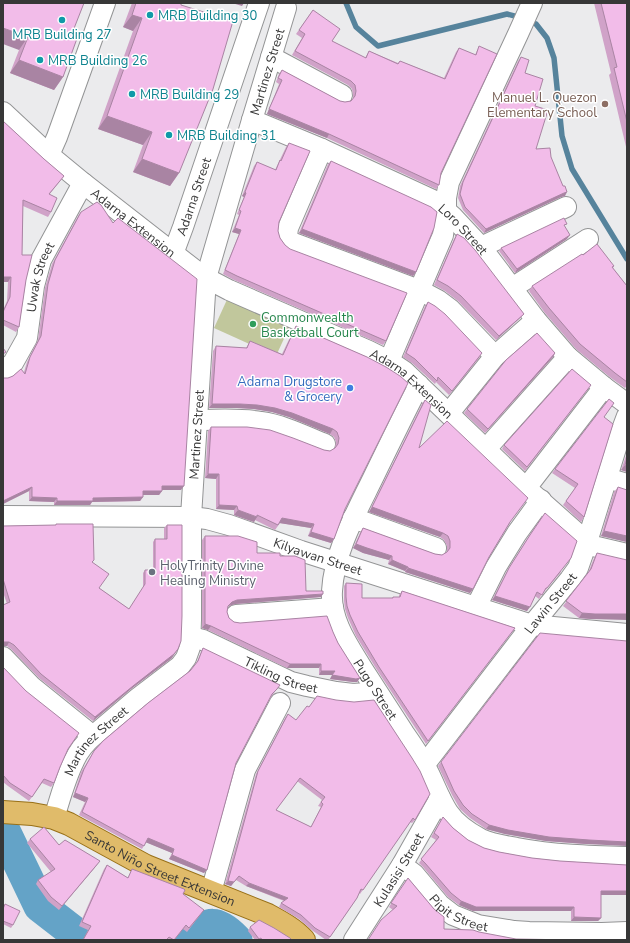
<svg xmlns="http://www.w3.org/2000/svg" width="630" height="943" font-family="'Nunito Sans',sans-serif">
<rect width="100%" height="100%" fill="#ebebed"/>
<path fill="#c1c79c" d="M 231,291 L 293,319 L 276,356 L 214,328 Z"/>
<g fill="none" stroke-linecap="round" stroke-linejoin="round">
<path stroke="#56839c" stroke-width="5.5" d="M 346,3 L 356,27 L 378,46 L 507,14 L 522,18 L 536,24 L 547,38 L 554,58 L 562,136 L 572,169 L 627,259"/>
<g stroke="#64a3c7" stroke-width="33">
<path d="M 3,829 L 40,906 L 84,940"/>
<path d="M 190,940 C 208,920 218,921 236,940"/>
</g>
<g stroke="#939495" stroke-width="22">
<g id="minor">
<path d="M 271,57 L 342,95"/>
<path id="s1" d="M 3,112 L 49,155 L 83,183 L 196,271 L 206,278 L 229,290 L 369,351 L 389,361 L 404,371 L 526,488 L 587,542 L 593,546 L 627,554"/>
<path id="s2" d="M 252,120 L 322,149 L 435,201 L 453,217 L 481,247 L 536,320 L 568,357 L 604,387 L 627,404"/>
<path d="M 322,149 L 288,228 L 287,236 L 291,242 L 419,290 L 438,300 L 450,309 L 495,356"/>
<path d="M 49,155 L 57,137 L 105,3"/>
<path d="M 481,247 L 566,207"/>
<path id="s3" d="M 173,254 L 183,227 L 259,3"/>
<path d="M 512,288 L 588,239"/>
<path d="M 389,361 L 443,235 L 446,211 L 446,198 L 449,182 L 518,34 L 532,3"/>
<path id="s4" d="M 3,371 L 13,363 L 27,338 L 34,286 L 41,260 L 83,183"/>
<path id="s5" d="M 419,385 C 403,416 388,447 373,478 C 356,513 334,552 332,591 C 330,620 348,645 362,668 C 376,690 390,711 404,733 C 411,743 418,753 424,764 C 433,779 438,797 448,812 C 456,824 468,832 481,839 C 492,844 505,846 517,848 C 554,855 589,856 627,857"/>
<path d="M 449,413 L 495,356 L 536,320"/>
<path d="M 197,420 C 218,420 240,418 261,422 C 283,425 305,436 325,444"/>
<path d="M 486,449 L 568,357"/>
<path d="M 607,478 L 627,484"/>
<path d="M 526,488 L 604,387"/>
<path id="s6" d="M 3,516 L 191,517 L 207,519 L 229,525 L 301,551 L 532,625 L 627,634"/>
<path d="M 353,518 L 436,548"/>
<path d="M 476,607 L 496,567 L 517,533 L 541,500"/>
<path d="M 236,615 L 333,608"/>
<path id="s7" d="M 190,638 L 195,638 L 203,640 L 291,682 L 307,686 L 336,692 L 353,694 L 367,693 L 376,691"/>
<path d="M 3,657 L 31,686 L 93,736"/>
<path id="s8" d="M 425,764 L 532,625 L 570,579 L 578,568 L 587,542 L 621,432 L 627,416"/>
<path id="s9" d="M 54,818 C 60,799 65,779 74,761 C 78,752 85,743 93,736 L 138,698 L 180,666 L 186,658 L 190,647 L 191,620 L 191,517 L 197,420 L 206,278 L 252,120 L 286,8"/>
<path id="s10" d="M 402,865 L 414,874 L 440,905 L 453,915 L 478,925 L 514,931 L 529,932 L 602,933 L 627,932"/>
<path d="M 211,892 L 245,770 L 280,703"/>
<path id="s11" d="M 354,940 L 402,865 L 440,798"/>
</g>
</g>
<g stroke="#987017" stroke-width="24">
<g id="major">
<path id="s12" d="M 3,812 L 32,814 L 54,818 L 69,824 L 146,866 L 268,915 C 281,922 294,929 304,940"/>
</g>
</g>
<use href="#minor" stroke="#fff" stroke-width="20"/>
<use href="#major" stroke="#e0bb6a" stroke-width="22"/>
</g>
<g fill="#d0a2c8" fill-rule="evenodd">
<path d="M 3,3 L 73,31 L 63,77 L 54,90 L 10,73 L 19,50 Z"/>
<path d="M 132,3 L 181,3 L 181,5 L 179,173 L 170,186 L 133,172 L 143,145 L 98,129 L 133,31 L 123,27 Z"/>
<path d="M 594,3 L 627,3 L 627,151 L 609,75 L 611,73 Z"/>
<path d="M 313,10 L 332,41 L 365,58 L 369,51 L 398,63 L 400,61 L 444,78 L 456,52 L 459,48 L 475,55 L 479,46 L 441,173 L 439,185 L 436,189 L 327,138 L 267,114 L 279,84 L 276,82 L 279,74 L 282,70 L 340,101 L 345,102 L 351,101 L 353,99 L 353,95 L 352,89 L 348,85 L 292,55 L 302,38 L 296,34 Z"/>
<path d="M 521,57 L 525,73 L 535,106 L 536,149 L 551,157 L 565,196 L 561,197 L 484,233 L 463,210 L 458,198 L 460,186 L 518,61 Z"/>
<path d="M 3,121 L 44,159 L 64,176 L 49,195 L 51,212 L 48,217 L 23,206 L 22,255 L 26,280 L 19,327 L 16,332 L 3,325 L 3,310 L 7,301 L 8,282 L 3,282 Z"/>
<path d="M 289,143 L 278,231 L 280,238 L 285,245 L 386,341 L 383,345 L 234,280 L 223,274 L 239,234 L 232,232 L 239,215 L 237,214 L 244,197 L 242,196 L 254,166 L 257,162 L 275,170 L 286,147 Z"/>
<path d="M 331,161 L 416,272 L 413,276 L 299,233 L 328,164 Z"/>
<path d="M 81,212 L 181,490 L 162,490 L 162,491 L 159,495 L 143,495 L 143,497 L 140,501 L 92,502 L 90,505 L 54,505 L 54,502 L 29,501 L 29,491 L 3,504 L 3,378 L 8,378 L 24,372 L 27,362 L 38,340 L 45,288 L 52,264 L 78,216 Z"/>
<path d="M 565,227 L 567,239 L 515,273 L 499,251 L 501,248 Z"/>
<path d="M 457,234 L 524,314 L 520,318 L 496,340 L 458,301 L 445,291 L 434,285 L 454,239 Z"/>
<path d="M 583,255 L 614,266 L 613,268 L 627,286 L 627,385 L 625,388 L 611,378 L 576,349 L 545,313 L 529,291 L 532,286 Z"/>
<path d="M 428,302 L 480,357 L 449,395 L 436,382 L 435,384 L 412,363 L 403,357 L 425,306 Z"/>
<path d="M 296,326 L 367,357 L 345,509 L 334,539 L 331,543 L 308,536 L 311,528 L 280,523 L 275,530 L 255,520 L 254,522 L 234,515 L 234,510 L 216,509 L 216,479 L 205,478 L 208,431 L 211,427 L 324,450 L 330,451 L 335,448 L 336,442 L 334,437 L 330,434 L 289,417 L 272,412 L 254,409 L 237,408 L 209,408 L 213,351 L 216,346 L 246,348 L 250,341 L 282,354 L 293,331 Z"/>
<path d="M 555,353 L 553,357 L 485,433 L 464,413 L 467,409 Z"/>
<path d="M 591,385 L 525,471 L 502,449 L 504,445 Z"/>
<path d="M 425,400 L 419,448 L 510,523 L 489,557 L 473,589 L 470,593 L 405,572 L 405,571 L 388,564 L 389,560 L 363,553 L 353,548 L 360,533 L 363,528 L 435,554 L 442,555 L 447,552 L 447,546 L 444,540 L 440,537 L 369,512 L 422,404 Z"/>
<path d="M 604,417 L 584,517 L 581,522 L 563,505 L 575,488 L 552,473 L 555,469 Z"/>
<path d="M 627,453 L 627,472 L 621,470 Z"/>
<path d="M 618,487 L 627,542 L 601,536 L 614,492 Z"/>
<path d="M 545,513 L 561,572 L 544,592 L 543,592 L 539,599 L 535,596 L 527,611 L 492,600 L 506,573 L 527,539 Z"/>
<path d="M 56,524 L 92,562 L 99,588 L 129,609 L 143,588 L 143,573 L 145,570 L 153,570 L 153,542 L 155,539 L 164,539 L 164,528 L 167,525 L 172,658 L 131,689 L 93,721 L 39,678 L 11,649 L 7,646 L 7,604 L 3,592 L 3,526 L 56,525 Z"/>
<path d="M 205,536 L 257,553 L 280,556 L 306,591 L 321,597 L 235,604 L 229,606 L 228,607 L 227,612 L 229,618 L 234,622 L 240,623 L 333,632 L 338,643 L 360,678 L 357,682 L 353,682 L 330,679 L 333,675 L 319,675 L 319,668 L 287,668 L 208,630 L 202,628 L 202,540 Z"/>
<path d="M 597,553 L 591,619 L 579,618 L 563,606 L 588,573 L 594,558 Z"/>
<path d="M 346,583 L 362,598 L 392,598 L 393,597 L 399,597 L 399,595 L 402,591 L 515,628 L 426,744 L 377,670 L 356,636 L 348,618 L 345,609 L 344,601 L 344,586 Z"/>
<path d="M 203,648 L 277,689 L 271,697 L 236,763 L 204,873 L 169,859 L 172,853 L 146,842 L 142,849 L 79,815 L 85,802 L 73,797 L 81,772 L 94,751 L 190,671 L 196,664 L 201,652 Z"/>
<path d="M 3,667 L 68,749 L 60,767 L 54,783 L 51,787 L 42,783 L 29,801 L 8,786 L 3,782 Z"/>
<path d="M 288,714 L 415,820 L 412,823 L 410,822 L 360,894 L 359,893 L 357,898 L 328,940 L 326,940 L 313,931 L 299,919 L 279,907 L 281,903 L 284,901 L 246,886 L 236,880 L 231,886 L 225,884 L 256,774 L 285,718 ZM 297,781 L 322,800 L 318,806 L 321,807 L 311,827 L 276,810 Z"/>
<path d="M 441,762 L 586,844 L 546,841 L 505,834 L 486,829 L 470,818 L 460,809 L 452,795 L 438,766 Z"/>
<path d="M 443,817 L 453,828 L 468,840 L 484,848 L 499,852 L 532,858 L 560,861 L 627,865 L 627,895 L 601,895 L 601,918 L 598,921 L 571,921 L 571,911 L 473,911 L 459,905 L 448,897 L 423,867 L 419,863 L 436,840 L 431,837 Z"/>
<path d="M 30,839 L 59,845 L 97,865 L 59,910 L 48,901 L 36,884 L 38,880 L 51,872 L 27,843 Z"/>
<path d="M 107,865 L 128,878 L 132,869 L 183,894 L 201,914 L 187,932 L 183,929 L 174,940 L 83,940 L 88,930 L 79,926 L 104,869 Z"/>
<path d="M 408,878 L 434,909 L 368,940 L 393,910 L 389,907 Z"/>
<path d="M 5,904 L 13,925 L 11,928 L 3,924 L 3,908 Z"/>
<path d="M 250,927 L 292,940 L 255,940 L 248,931 Z"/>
</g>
<g fill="#a984a3">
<path d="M 232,3 L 244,3 L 242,6 Z"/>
<path d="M 132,15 L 142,18 L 133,31 L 123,27 Z"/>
<path d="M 3,28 L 28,37 L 19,50 L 3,44 Z"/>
<path d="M 19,60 L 63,77 L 54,90 L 10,73 Z"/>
<path d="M 269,109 L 329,134 L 327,138 L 267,114 Z"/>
<path d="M 107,116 L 152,132 L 143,145 L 98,129 Z"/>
<path d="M 142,159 L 179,173 L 170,186 L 133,172 Z"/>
<path d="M 245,192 L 246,193 L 244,197 L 242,196 Z"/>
<path d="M 567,192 L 565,196 L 561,197 L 484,233 L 486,229 L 564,193 Z"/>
<path d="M 235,228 L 241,230 L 239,234 L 232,232 Z"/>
<path d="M 302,229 L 416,272 L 413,276 L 299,233 Z"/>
<path d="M 570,235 L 567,239 L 515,273 L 517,269 Z"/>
<path d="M 3,277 L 11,277 L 8,282 L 3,282 Z"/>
<path d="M 524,314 L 520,318 L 496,340 L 499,336 Z"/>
<path d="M 555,353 L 553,357 L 485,433 L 488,429 Z"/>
<path d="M 212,404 L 240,404 L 257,405 L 275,408 L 292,413 L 333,429 L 330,434 L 289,417 L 272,412 L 254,409 L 237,408 L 209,408 Z"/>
<path d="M 625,465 L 627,466 L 627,472 L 621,470 Z"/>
<path d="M 208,474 L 219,474 L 216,479 L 205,478 Z"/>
<path d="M 162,486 L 184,486 L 181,490 L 159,490 Z"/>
<path d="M 32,487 L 29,491 L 3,504 L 3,501 Z"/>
<path d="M 143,491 L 162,491 L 159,495 L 140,495 Z"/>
<path d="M 32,497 L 57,498 L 54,502 L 29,501 Z"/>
<path d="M 143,497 L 140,501 L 92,502 L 90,505 L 54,505 L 57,501 L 93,498 Z"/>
<path d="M 219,505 L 237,506 L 234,510 L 216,509 Z"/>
<path d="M 372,507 L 443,533 L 440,537 L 369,512 Z"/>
<path d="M 238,510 L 257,517 L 254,522 L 234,515 Z"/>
<path d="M 282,518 L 314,524 L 311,528 L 279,523 Z"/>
<path d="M 604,531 L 627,536 L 627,542 L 601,536 Z"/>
<path d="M 311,532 L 334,539 L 331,543 L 308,536 Z"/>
<path d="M 356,544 L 392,556 L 389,560 L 363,553 L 353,548 Z"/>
<path d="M 392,560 L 408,567 L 405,571 L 388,564 Z"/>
<path d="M 408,568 L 473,589 L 470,593 L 405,572 Z"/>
<path d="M 323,594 L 321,597 L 235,604 L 229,606 L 226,610 L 232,602 L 237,600 Z"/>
<path d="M 495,596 L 530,607 L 527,611 L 492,600 Z"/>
<path d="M 582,613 L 627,614 L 627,620 L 591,619 L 579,618 Z"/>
<path d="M 205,624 L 211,626 L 208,630 L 202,628 Z"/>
<path d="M 3,642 L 9,642 L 7,646 L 3,646 Z"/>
<path d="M 178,649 L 172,658 L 131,689 L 93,721 L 95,717 L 133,686 Z"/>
<path d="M 290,664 L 321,664 L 319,668 L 287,668 Z"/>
<path d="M 321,671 L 335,671 L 333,675 L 319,675 Z"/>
<path d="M 332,675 L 360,678 L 357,682 L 353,682 L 330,679 Z"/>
<path d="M 75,793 L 88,798 L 85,802 L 73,797 Z"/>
<path d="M 489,825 L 627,842 L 627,846 L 586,844 L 546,841 L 505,834 L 486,829 Z"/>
<path d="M 148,838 L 174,849 L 172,853 L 145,842 Z"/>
<path d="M 172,855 L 207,870 L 204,873 L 169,859 Z"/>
<path d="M 100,861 L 97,865 L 59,910 L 62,906 Z"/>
<path d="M 239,876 L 231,886 L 225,884 L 228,881 Z"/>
<path d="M 249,883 L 288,898 L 286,901 L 246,886 Z"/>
<path d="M 601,891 L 627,891 L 627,895 L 599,895 Z"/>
<path d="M 461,901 L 574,907 L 571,911 L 473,911 L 459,905 Z"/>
<path d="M 574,917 L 601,918 L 598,921 L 571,921 Z"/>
</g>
<g fill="#f2bce9" stroke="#a984a3" fill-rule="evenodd">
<path d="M 3,3 L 84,3 L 73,31 L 79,33 L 63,77 L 19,60 L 28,37 L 3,28 Z"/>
<path d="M 136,3 L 181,3 L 181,5 L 233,21 L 213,89 L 179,173 L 142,159 L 152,132 L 107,116 L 142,18 L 132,15 Z"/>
<path d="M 601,3 L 627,3 L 627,122 L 614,68 L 617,67 Z"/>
<path d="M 313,10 L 340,29 L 332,41 L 366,58 L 369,51 L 398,64 L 400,61 L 445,79 L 459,48 L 476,55 L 479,46 L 497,54 L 441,173 L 439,185 L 329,134 L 269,109 L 282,80 L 278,78 L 282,70 L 340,101 L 345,102 L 351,101 L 355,96 L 356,91 L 355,85 L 351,81 L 295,51 L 305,34 L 299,30 Z"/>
<path d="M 521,57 L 529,60 L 525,73 L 543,79 L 535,106 L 548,110 L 536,149 L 550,148 L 551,157 L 563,186 L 565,186 L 567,192 L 564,193 L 486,229 L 465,207 L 460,194 L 463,182 Z"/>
<path d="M 3,121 L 44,159 L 64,176 L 49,194 L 57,198 L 51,212 L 23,200 L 22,255 L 32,255 L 26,280 L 19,327 L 3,320 L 3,312 L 10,297 L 11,277 L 3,277 Z"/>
<path d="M 289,143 L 310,151 L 279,222 L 278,231 L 280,238 L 285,245 L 290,249 L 407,293 L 386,341 L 237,276 L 225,270 L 241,230 L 235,228 L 241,211 L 239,210 L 246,193 L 245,192 L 257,162 L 276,170 L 280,160 L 281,161 Z"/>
<path d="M 331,161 L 431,207 L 437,212 L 434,228 L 416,272 L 302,229 Z"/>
<path d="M 97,202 L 101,205 L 113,223 L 118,218 L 197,279 L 184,486 L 162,486 L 162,491 L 143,491 L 143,497 L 93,498 L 93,501 L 57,501 L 57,498 L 32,497 L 32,487 L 3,501 L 3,378 L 8,378 L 13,376 L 21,369 L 25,374 L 30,357 L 41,336 L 48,284 L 55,260 L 81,212 Z"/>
<path d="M 564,218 L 567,224 L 564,225 L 570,235 L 517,269 L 501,248 Z"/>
<path d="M 457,234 L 464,238 L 475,250 L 524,314 L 499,336 L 461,296 L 448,286 L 437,280 Z"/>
<path d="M 597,244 L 614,266 L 612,267 L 627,286 L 627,382 L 615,373 L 580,344 L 549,308 L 532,286 L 582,254 L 583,255 Z"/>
<path d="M 428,302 L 435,306 L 445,314 L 482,353 L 452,391 L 438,377 L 437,381 L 415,359 L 406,353 Z"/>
<path d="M 296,326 L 367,357 L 386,367 L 400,376 L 408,383 L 345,509 L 334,539 L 311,532 L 314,524 L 282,518 L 278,525 L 257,515 L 257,517 L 238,510 L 237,506 L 219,505 L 219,474 L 208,474 L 211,427 L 247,427 L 270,430 L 293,438 L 324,450 L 330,451 L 335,448 L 338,444 L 339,438 L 337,432 L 333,429 L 292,413 L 275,408 L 257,405 L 240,404 L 212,404 L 216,346 L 247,348 L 250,341 L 283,355 Z"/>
<path d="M 537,333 L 555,353 L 488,429 L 467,409 L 506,360 Z"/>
<path d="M 3,348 L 6,352 L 3,354 Z"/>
<path d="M 572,369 L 591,385 L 527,467 L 504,445 Z"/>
<path d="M 609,399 L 614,403 L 604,417 L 613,424 L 584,517 L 566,501 L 578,484 L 555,469 Z"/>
<path d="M 425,400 L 431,405 L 419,448 L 447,421 L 528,498 L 510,522 L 489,557 L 473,589 L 408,568 L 408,567 L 392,560 L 392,556 L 367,548 L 356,544 L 363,528 L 435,554 L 442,555 L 447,552 L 450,548 L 450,541 L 448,536 L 443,533 L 372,507 Z"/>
<path d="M 627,458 L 627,466 L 625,465 Z"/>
<path d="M 618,487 L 627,490 L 627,536 L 604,531 Z"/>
<path d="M 545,513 L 577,541 L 571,558 L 547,588 L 546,588 L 542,595 L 537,592 L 530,607 L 495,596 L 509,568 L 530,535 Z"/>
<path d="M 56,524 L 93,524 L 94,560 L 92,562 L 109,574 L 99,588 L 129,609 L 145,584 L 145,570 L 155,570 L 155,539 L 167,539 L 167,525 L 182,525 L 182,616 L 181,641 L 178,649 L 174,654 L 133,686 L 95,717 L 41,674 L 14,645 L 9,642 L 3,642 L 3,605 L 10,602 L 3,579 L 3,526 L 56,525 Z"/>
<path d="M 205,536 L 238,536 L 257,542 L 257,553 L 280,553 L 280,556 L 295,556 L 305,560 L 306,591 L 323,591 L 323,594 L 237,600 L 232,602 L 228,606 L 227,612 L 229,618 L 234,622 L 240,623 L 327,616 L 333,632 L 338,643 L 360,678 L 356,679 L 332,675 L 335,671 L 321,671 L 321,664 L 290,664 L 211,626 L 205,624 Z"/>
<path d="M 597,553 L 627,560 L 627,614 L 595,614 L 582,613 L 566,601 L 591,569 Z"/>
<path d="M 346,583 L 362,584 L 362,598 L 393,598 L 393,597 L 400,597 L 402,591 L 515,628 L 428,741 L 379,667 L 358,632 L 350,615 L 347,606 L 346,597 Z"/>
<path d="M 540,633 L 627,641 L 627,842 L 589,840 L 549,837 L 508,830 L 489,825 L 472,814 L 463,805 L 454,791 L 441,762 Z"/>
<path d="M 203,648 L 280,685 L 277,689 L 272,694 L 236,763 L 207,870 L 172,855 L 174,849 L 148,838 L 144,846 L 82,812 L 88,798 L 75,793 L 84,769 L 94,751 L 103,741 L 148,703 L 190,671 L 198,661 Z"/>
<path d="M 3,667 L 26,691 L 79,733 L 68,749 L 60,767 L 54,783 L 44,779 L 32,797 L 10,783 L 3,775 Z"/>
<path d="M 317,696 L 336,700 L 354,702 L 374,700 L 412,758 L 420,771 L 430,794 L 415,820 L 413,818 L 363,890 L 361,889 L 357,898 L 330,937 L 315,928 L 301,915 L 281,903 L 288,898 L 249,883 L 239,876 L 234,882 L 228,881 L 258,771 L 288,714 L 296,720 L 307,706 L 309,707 ZM 300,778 L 325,797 L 321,802 L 323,804 L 311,827 L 276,810 Z"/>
<path d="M 443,817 L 453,828 L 468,840 L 484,848 L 499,852 L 532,858 L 560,861 L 627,865 L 627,891 L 601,891 L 601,918 L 574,917 L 574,907 L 476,907 L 461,901 L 451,893 L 425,863 L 421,859 L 439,837 L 434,833 Z"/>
<path d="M 44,827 L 59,845 L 65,840 L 100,861 L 62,906 L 51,897 L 38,880 L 55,869 L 30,839 Z"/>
<path d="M 107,865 L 128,878 L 132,869 L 184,889 L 185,890 L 183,894 L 204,910 L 189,928 L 186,925 L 174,940 L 169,937 L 166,940 L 83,940 L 91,926 L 82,922 Z"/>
<path d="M 408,878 L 434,909 L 444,917 L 444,929 L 473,930 L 479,932 L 516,939 L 575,940 L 368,940 L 381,920 L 397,906 L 391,903 Z"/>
<path d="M 5,904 L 20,911 L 13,925 L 3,921 L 3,909 Z"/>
<path d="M 259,920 L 274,928 L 290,938 L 292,940 L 262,940 L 261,938 L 259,939 L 250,927 Z"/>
</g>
<g fill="#0f9aa8" stroke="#fff" stroke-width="1.5">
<circle cx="150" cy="15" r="4"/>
<circle cx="62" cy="20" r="4"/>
<circle cx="40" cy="60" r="4"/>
<circle cx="132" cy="94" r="4"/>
<circle cx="169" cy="135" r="4"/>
</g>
<circle fill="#8d6e63" stroke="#fff" stroke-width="1.5" cx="605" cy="104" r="4"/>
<circle fill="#2e9e5b" stroke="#fff" stroke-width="1.5" cx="253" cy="324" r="4"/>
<circle fill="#3f7fe0" stroke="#fff" stroke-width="1.5" cx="350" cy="388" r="4"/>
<circle fill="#6b7280" stroke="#fff" stroke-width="1.5" cx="152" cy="572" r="4"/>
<g text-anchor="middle" stroke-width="3" stroke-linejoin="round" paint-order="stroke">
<g font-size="13" fill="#0d838f" stroke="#fff" text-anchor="start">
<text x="158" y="20">MRB Building 30</text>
<text x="62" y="39" text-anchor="middle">MRB Building 27</text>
<text x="48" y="65">MRB Building 26</text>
<text x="140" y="99">MRB Building 29</text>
<text x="177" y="140">MRB Building 31</text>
</g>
<g font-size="13" fill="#373737" stroke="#fff">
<text dy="5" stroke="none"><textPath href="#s9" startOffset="810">Martinez Street</textPath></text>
<text dy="5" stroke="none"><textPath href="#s3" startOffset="61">Adarna Street</textPath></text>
<text dy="5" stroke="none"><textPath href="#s1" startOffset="171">Adarna Extension</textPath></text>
<text dy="5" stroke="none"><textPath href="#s2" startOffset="240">Loro Street</textPath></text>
<text dy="5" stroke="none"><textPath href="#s4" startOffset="104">Uwak Street</textPath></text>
<text dy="5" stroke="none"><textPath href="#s1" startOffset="495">Adarna Extension</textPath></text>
<text dy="5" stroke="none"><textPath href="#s9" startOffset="438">Martinez Street</textPath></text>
<text dy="5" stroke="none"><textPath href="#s6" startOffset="321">Kilyawan Street</textPath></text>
<text dy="5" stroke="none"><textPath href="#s8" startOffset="204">Lawin Street</textPath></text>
<text dy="5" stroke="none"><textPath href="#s7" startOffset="99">Tikling Street</textPath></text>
<text dy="5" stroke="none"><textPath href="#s5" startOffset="334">Pugo Street</textPath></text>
<text dy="5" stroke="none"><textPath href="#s9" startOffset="90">Martinez Street</textPath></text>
<text dy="5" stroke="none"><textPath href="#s12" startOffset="169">Santo Niño Street Extension</textPath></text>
<text dy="5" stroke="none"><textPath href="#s11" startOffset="83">Kulasisi Street</textPath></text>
<text dy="5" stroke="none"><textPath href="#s10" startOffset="76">Pipit Street</textPath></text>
</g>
<g font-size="13" fill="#785e54" stroke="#fff" text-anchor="end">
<text x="597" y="102">Manuel L. Quezon<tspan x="597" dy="15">Elementary School</tspan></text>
</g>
<g font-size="13" fill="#27864d" stroke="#fff" text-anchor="start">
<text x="261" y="322">Commonwealth<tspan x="261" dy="15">Basketball Court</tspan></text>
</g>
<g font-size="13" fill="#366cbe" stroke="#fff" text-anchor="end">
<text x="342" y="386">Adarna Drugstore<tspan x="342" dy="15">&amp; Grocery</tspan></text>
</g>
<g font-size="13" fill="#5b616d" stroke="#fff" text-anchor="start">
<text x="160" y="570">HolyTrinity Divine<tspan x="160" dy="15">Healing Ministry</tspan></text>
</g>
</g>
<rect width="630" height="943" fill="none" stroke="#373737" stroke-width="8"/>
</svg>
